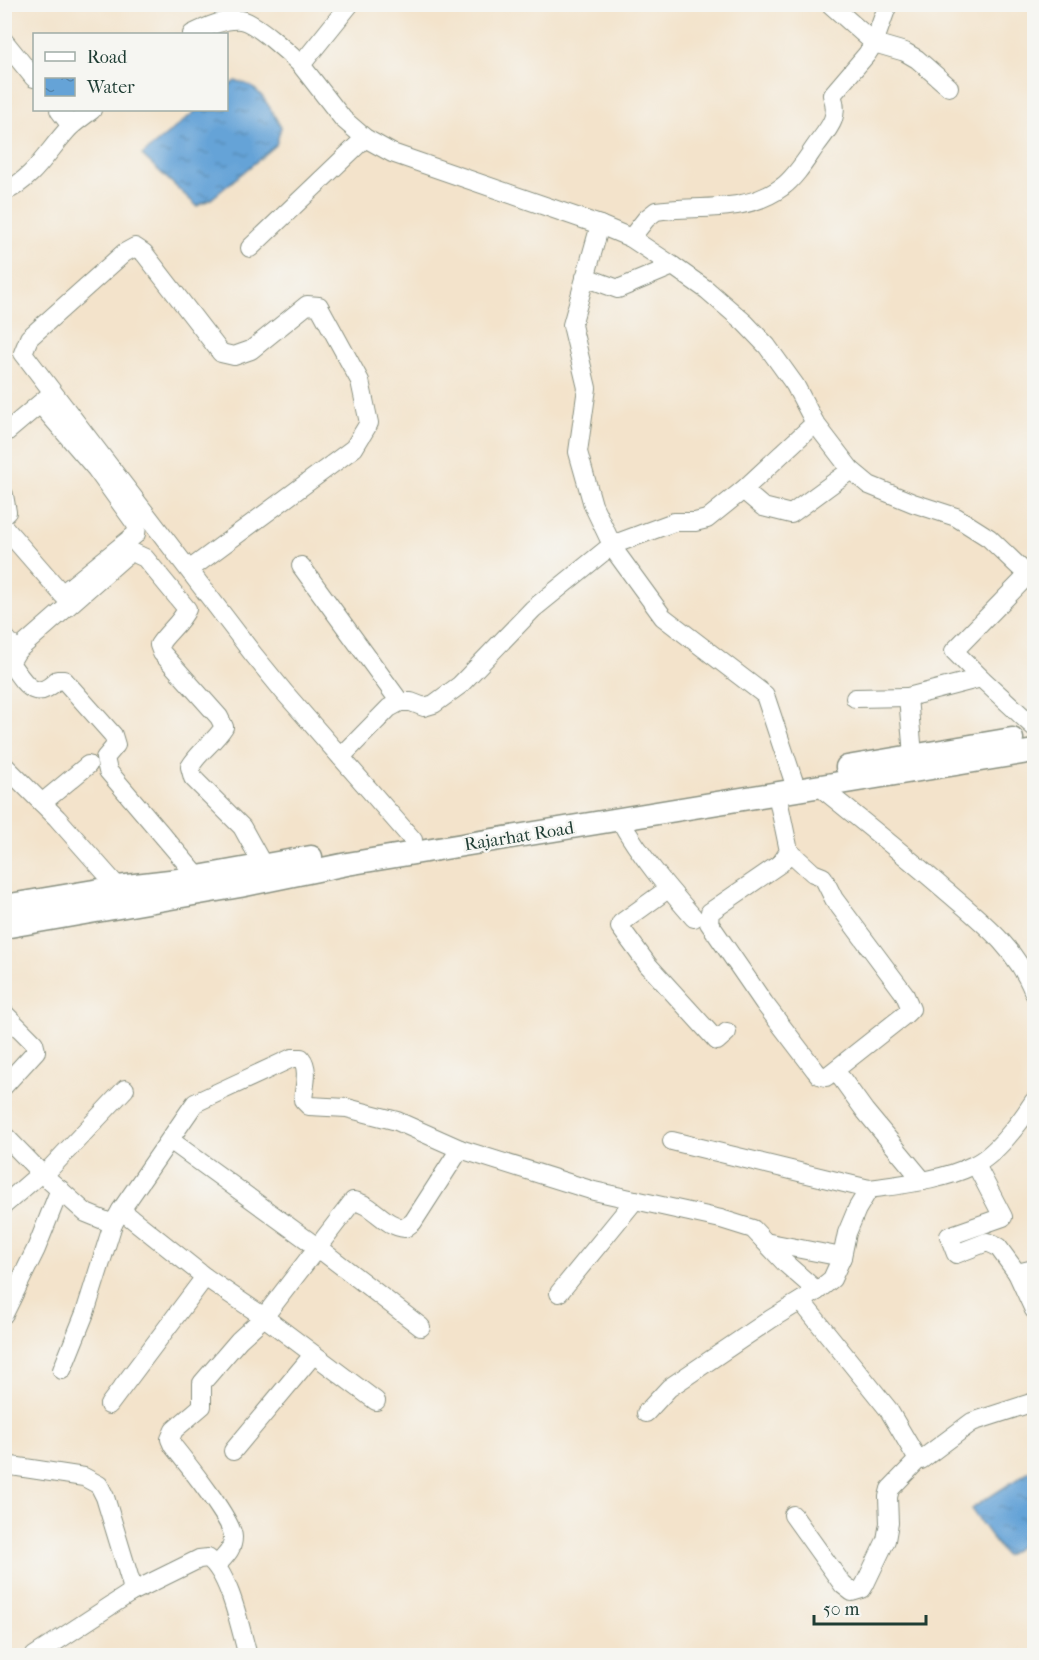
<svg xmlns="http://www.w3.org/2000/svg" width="1039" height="1660" font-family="'IM FELL French Canon',serif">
<defs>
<pattern id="water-ripples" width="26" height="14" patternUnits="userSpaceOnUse" patternTransform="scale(1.5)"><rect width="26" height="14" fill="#65a3d7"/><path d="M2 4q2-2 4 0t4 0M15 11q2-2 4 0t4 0" fill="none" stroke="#5386af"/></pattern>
</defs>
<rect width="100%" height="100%" fill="#f6f6f2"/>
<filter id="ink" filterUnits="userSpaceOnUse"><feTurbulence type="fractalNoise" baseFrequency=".0167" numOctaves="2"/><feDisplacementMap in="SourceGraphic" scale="12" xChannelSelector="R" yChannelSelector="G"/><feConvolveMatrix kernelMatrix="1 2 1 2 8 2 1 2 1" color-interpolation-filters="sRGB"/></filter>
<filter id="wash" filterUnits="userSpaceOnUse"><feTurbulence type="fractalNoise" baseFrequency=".008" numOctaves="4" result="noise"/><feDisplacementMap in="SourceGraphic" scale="24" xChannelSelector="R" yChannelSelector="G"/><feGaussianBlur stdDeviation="1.35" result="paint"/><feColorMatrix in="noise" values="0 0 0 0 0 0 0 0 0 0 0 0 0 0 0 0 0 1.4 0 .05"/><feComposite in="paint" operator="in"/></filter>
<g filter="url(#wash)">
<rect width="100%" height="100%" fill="#f3e3cb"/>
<g fill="url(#water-ripples)" stroke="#427086" stroke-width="1.5">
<path d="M 235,81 C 261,84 269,108 281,127 L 276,145 L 211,199 L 197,206 L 142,155 L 197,110 L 226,110 L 227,87 Z"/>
<path d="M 1034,1468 L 1034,1537 L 1005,1556 L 971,1509 Z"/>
</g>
</g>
<g filter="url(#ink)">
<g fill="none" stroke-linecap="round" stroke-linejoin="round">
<g stroke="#899080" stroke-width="20">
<g id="minor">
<path d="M 830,4 L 874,43 L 905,52 L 917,59 L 949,87"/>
<path d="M 192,34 C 204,28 227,18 241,20 C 255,22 290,54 301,65 L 350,4"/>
<path d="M 4,41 L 34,78"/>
<path d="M 301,65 L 343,119 L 365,138 L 392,153 L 600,225 L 631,238 L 673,266"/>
<path d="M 59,110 L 71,126"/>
<path d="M 4,192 C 34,179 48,150 70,127 C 77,121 85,115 92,110"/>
<path d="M 600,225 L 572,325 L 587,388 L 578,452 L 593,505 L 615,551 L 663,617 L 765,695 L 797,791"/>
<path d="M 631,238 L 646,219 L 656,211 C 698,205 746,214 782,187 C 796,177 807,158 817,144 C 830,127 840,116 832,95 L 867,54 L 874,43 L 888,4"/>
<path d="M 250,248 L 365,138"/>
<path d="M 585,277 L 618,289 L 673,266 L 707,290 L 745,323 L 767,346 L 795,385 L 815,423 L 851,470 L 869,485 L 913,503 L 956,517 L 989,538 L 1034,581"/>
<path d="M 40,404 L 96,469 L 137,526 L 136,534 L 62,594"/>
<path d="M 815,423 L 743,490 L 763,507 L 791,514 L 851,470"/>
<path d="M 4,434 L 49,396"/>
<path d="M 4,495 L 7,512 L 4,515"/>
<path d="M 4,527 L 70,603"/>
<path d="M 301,566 L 400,702"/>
<path d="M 189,570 L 354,448 L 369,423 L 360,381 L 319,306 L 307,305 L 251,350 L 234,356 L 221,353 L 144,253 L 135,247 L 124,253 L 29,338 L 23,353 L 253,654 L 284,692 L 413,840"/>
<path d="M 1028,575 L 954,651 L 981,678 L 1034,727"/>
<path d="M 4,636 L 17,651"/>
<path d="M 855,698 L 908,697"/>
<path d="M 913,755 L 908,697 L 981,678"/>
<path d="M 341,757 L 389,708 L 400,702 L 411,702 L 424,707 L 434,704 L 460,685 L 533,609 L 612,545 L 674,522 L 695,522 L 707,519 L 743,490"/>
<path d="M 4,765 L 57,818 L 118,887"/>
<path d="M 820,787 C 862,821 904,854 945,890 C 980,920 1017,948 1034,993"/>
<path d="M 777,794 L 789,851 L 813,873 L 823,877 L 834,899 L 904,993 L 911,1009 L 906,1014 L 826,1077 L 819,1075 L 815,1070 L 764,1003 L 709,923 L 710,912 L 781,863 L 789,851"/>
<path d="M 42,803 L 88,765"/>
<path d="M 620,820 C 640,856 667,887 694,918"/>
<path d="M 198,877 L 108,771 L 105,758 L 116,745 L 113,735 L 64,680 L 57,680 C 34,704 24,682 10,663 L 17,651 L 123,558 L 132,552 L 145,558 L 187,609 C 181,623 167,632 159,645 L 162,653 L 219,717 L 224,727 C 214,743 199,751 190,767 L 193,778 L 242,827 L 263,865"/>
<path d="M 668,889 L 621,923 L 620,927 L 648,965 L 717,1041 L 727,1032"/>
<path d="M 4,1013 L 34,1043 L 36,1051 L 4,1086"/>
<path d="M 842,1079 L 865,1111 L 923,1181"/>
<path d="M 4,1135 L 41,1173 L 4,1205"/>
<path d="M 170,1140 L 317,1247 L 421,1327"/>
<path d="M 672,1141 L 869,1189"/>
<path d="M 976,1165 L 1003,1217 L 949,1236 L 956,1254 L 987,1242 L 998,1247 L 1017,1273 L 1034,1269"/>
<path d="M 41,1173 L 86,1213 L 113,1224 L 121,1210 L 205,1277 L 264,1317 L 376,1401"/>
<path d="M 44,1175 L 125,1089"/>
<path d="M 121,1210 L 195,1103 L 292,1058 L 301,1058 C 310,1069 304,1087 303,1100 L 309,1106 L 347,1108 L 397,1121 L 460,1149"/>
<path d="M 765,1242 L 842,1257"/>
<path d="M 1017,1273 L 1034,1310"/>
<path d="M 559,1293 L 635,1200"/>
<path d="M 801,1301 L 888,1409 L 918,1460 L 921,1460 L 972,1422 L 1034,1402"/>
<path d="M 4,1314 L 36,1249 L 60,1189"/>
<path d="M 62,1370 L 85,1313 L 113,1224"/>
<path d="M 109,1405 L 205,1277"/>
<path d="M 646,1413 L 669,1388 L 771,1319 L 817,1291 L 832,1279 L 842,1257 L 847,1233 L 857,1209 L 869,1189 C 904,1184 941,1181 974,1165 C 996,1155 1021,1121 1034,1101"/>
<path d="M 233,1451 L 313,1355"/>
<path d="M 5,1465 L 84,1477 L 99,1485 L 105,1497 L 132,1586 L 130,1593 L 34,1656"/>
<path d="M 793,1515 L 843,1585 L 852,1592 L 862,1589 L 865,1584 L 886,1540 L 889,1523 L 888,1497 L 890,1489 L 918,1460"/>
<path d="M 217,1565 C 225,1556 233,1550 233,1537 C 234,1522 185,1461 173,1446 L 170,1439 L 174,1430 L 202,1406 L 202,1383 L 239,1340 L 264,1317 L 353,1201 C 374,1204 383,1226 405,1228 L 413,1222 L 460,1149 L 594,1191 L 721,1219 L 753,1229 L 785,1263 L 817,1291"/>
<path d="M 130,1593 L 199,1559 L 208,1558 C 230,1574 240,1628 248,1656"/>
</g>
</g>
<g stroke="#899080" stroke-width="25">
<g id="major">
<path d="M 847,767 L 1012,739"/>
<path d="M 4,906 L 118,887 L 187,879 L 311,857"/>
<path d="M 4,927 L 240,886 L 347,864 L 1034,751"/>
</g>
</g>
<use href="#minor" stroke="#fff" stroke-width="18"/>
<use href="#major" stroke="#fff" stroke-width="22"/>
</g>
</g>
<g text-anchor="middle" stroke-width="5" stroke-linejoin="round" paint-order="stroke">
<g font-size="18" fill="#1f3d34" stroke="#f6f6f2">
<text transform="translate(519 836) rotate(-9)" y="6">Rajarhat Road</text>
</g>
</g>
<rect width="1039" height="1660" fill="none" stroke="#f6f6f2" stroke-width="24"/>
<rect x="33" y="33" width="195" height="78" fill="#f6f6f2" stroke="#a0aca6" stroke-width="1.5"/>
<rect x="45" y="52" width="30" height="9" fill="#ffffff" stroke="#a0aca6" stroke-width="1.5"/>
<text x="87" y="63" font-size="18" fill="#1f3d34">Road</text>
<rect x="45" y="78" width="30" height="18" fill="url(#water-ripples)" stroke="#a0aca6" stroke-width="1.5"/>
<text x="87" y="93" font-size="18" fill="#1f3d34">Water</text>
<path d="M814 1615v9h112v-9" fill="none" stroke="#1f3d34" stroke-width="3"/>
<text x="823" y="1615" font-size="18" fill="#1f3d34" stroke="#f6f6f2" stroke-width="4.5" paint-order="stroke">50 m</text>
</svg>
